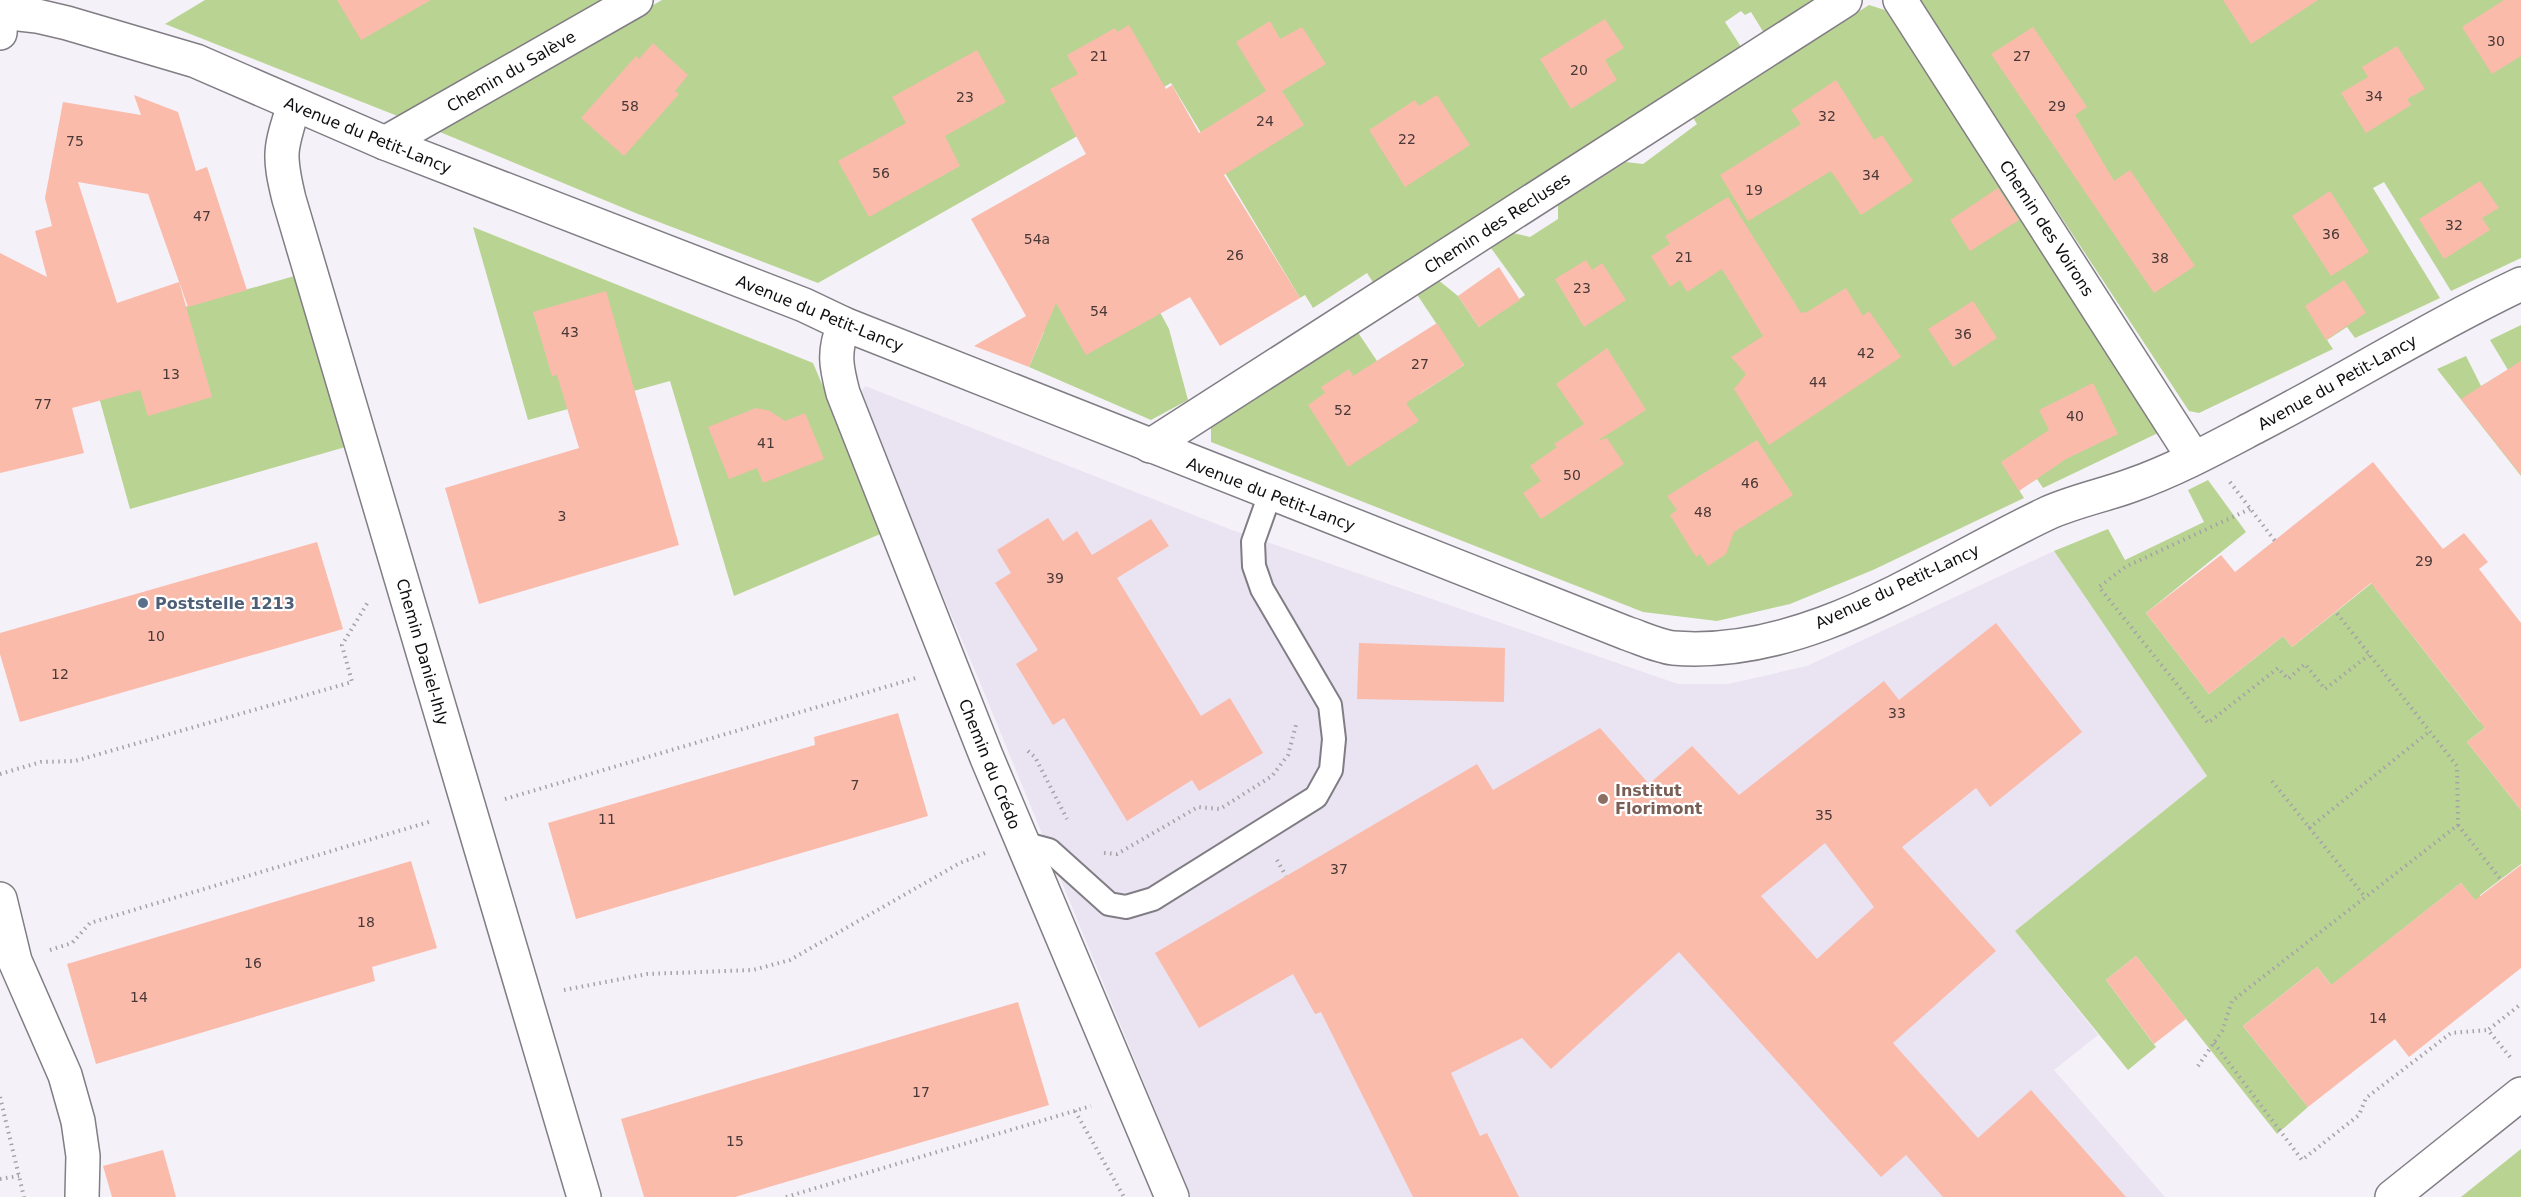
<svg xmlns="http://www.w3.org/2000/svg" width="2521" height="1197" font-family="'DejaVu Sans',sans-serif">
<rect width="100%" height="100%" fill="#f5f1f9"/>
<path fill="#eae3f1" d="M 865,386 L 1232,530 L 1678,684 L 1728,684 L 1807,666 L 2054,551 L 2207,776 L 2015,931 L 2098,1035 L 2054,1070 L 2165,1197 L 1191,1197 L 979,680 L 858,396 Z"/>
<g fill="#b9d492">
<path d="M 205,0 L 608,0 L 400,117 L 165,24 Z"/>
<path d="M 662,0 L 1827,0 L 1767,38 L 1751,12 L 1745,15 L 1741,11 L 1725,22 L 1745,53 L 1376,287 L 1367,273 L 1313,308 L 1305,295 L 1300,298 L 1171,83 L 818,283 L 638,214 L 435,130 Z"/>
<path d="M 1918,0 L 2521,0 L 2521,258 L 2451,291 L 2384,182 L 2373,188 L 2440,298 L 2355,338 L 2347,327 L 2327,340 L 2333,349 L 2199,413 L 2189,411 Z"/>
<path d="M 1869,5 L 1885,10 L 2157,423 L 2158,433 L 2043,488 L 2037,479 L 2019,490 L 2024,498 L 1873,570 L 1790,604 L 1717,621 L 1643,612 L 1211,442 L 1211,424 L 1357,331 L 1377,361 L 1393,351 L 1420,394 L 1464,365 L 1416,293 L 1437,279 L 1458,296 L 1479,327 L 1525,295 L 1491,248 L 1513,233 L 1530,237 L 1558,219 L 1558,205 L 1626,162 L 1643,164 L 1697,124 L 1692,116 Z"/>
<path d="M 473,227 L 813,363 L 885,532 L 734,596 L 670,381 L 528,420 Z"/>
<path d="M 1132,260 L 1169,329 L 1188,400 L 1151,420 L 1029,367 L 1044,332 L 1033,312 Z"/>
<path d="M 298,275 L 349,446 L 130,509 L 82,336 Z"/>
<path d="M 2521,325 L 2521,476 L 2437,369 L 2466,356 L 2481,386 L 2508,370 L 2490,340 Z"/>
<path d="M 2208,480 L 2246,532 L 2146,613 L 2209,694 L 2283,636 L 2292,647 L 2377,579 L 2375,588 L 2480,722 L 2491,723 L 2467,742 L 2521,810 L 2521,864 L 2480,895 L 2480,907 L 2461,883 L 2337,981 L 2336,991 L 2317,967 L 2243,1026 L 2308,1107 L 2277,1134 L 2136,956 L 2106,980 L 2156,1047 L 2128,1070 L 2015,931 L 2207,776 L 2054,551 L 2108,529 L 2125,560 L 2204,522 L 2188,490 Z"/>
<path d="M 2521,1149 L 2521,1197 L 2461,1197 Z"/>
</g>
<g fill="#fabbab" fill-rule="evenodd">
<path d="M 337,0 L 431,0 L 361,40 Z"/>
<path d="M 2223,0 L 2318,0 L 2251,44 Z"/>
<path d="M 2504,0 L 2521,0 L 2521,56 L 2492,74 L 2462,27 Z"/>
<path d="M 1605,19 L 1624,48 L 1605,60 L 1617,80 L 1571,109 L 1540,59 Z"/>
<path d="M 1270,21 L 1280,39 L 1302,27 L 1326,64 L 1282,91 L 1304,125 L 1224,175 L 1300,298 L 1220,346 L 1190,297 L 1086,355 L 1056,303 L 1029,367 L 974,346 L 1026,316 L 971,219 L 1086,154 L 1050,89 L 1078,74 L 1067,55 L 1115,28 L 1117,32 L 1129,25 L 1166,89 L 1172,85 L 1199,133 L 1266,91 L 1236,42 Z"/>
<path d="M 2033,27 L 2087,107 L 2075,115 L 2114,181 L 2130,170 L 2195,266 L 2154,293 L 1991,54 Z"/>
<path d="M 653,43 L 688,75 L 675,91 L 679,94 L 624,156 L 581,118 L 636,56 L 639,59 Z"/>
<path d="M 2397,46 L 2425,89 L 2407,99 L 2411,105 L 2366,133 L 2341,93 L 2368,77 L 2362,67 Z"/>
<path d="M 977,50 L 1006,102 L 945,136 L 960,166 L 869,217 L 838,161 L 906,123 L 892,97 Z"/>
<path d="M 1836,80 L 1874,140 L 1882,135 L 1913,181 L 1861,215 L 1831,171 L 1748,221 L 1720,175 L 1801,124 L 1791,110 Z"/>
<path d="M 134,95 L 178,112 L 196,171 L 207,167 L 247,290 L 188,307 L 148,194 L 78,182 L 117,303 L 179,282 L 212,397 L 148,416 L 140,390 L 72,408 L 84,453 L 0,473 L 0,253 L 47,277 L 35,231 L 52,226 L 45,198 L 63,102 L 141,115 Z"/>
<path d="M 1437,95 L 1470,145 L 1405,187 L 1369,130 L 1415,100 L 1419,106 Z"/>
<path d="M 2480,181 L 2499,208 L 2482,218 L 2490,230 L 2444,259 L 2419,219 Z"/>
<path d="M 1998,188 L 2019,220 L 1970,251 L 1950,220 Z"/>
<path d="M 2330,191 L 2369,252 L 2331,276 L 2292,216 Z"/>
<path d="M 1728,197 L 1801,313 L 1807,312 L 1846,288 L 1863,316 L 1869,311 L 1901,357 L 1769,445 L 1734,389 L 1746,374 L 1731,357 L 1763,336 L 1722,269 L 1687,292 L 1680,280 L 1670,287 L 1651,256 L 1670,244 L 1665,236 Z"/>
<path d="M 1586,260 L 1592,270 L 1602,263 L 1626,300 L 1584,327 L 1555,279 Z"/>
<path d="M 1499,267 L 1520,300 L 1479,327 L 1458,296 Z"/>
<path d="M 2344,280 L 2366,313 L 2326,340 L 2305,306 Z"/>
<path d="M 606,291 L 679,545 L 479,604 L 445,488 L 579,448 L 557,375 L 552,376 L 533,312 Z"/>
<path d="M 1973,301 L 1997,338 L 1953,367 L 1928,329 Z"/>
<path d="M 1437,323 L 1464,365 L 1406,403 L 1419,421 L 1348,467 L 1308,405 L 1325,393 L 1321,387 L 1349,369 L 1353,376 Z"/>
<path d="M 1607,348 L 1646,410 L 1597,441 L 1607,438 L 1624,464 L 1541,519 L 1523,493 L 1541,481 L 1530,466 L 1557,447 L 1554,444 L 1584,424 L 1556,384 Z"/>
<path d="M 2521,361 L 2521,475 L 2461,399 Z"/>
<path d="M 2093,383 L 2118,434 L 2066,459 L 2019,491 L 2001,462 L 2049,430 L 2039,410 Z"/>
<path d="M 756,408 L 770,411 L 785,421 L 805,413 L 824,459 L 763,483 L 757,468 L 729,479 L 708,427 Z"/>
<path d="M 1757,440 L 1793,495 L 1734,532 L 1726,554 L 1708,566 L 1700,554 L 1696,557 L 1670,515 L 1677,510 L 1667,496 Z"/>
<path d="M 2373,462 L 2443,549 L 2464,533 L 2488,562 L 2479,569 L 2521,623 L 2521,810 L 2467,742 L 2485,728 L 2371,583 L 2292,647 L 2283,636 L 2209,694 L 2146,613 L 2221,555 L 2235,572 Z"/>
<path d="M 1048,518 L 1063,541 L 1077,531 L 1092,555 L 1151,519 L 1169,546 L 1117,578 L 1201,716 L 1230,698 L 1263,753 L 1199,791 L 1192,780 L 1127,821 L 1064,718 L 1053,725 L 1016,664 L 1038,650 L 995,583 L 1011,573 L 997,550 Z"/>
<path d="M 317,542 L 343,629 L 20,722 L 0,654 L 0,633 Z"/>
<path d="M 1996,623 L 2082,732 L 1990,807 L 1976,788 L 1902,847 L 1996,951 L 1893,1043 L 1978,1138 L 2031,1090 L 2126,1197 L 1943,1197 L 1906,1155 L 1881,1177 L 1679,952 L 1551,1069 L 1522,1038 L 1451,1073 L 1480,1136 L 1487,1133 L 1519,1197 L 1413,1197 L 1321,1012 L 1315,1014 L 1293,974 L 1199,1028 L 1155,953 L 1477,764 L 1493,790 L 1600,728 L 1649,784 L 1692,746 L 1739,795 L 1884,681 L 1899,700 ZM 1825,843 L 1874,907 L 1817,959 L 1761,896 Z"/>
<path d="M 1359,643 L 1505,648 L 1504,702 L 1357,699 Z"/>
<path d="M 898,713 L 928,816 L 576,919 L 548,823 L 815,745 L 814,737 Z"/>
<path d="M 411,861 L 437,948 L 372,967 L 375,981 L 96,1064 L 67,964 Z"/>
<path d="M 2521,865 L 2521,968 L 2409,1057 L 2395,1039 L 2308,1107 L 2243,1026 L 2317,967 L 2331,985 L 2461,883 L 2475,900 Z"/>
<path d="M 2136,956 L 2186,1019 L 2154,1044 L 2106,980 Z"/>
<path d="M 1018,1002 L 1049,1105 L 735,1197 L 644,1197 L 621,1119 Z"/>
<path d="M 163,1150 L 176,1197 L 112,1197 L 103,1166 Z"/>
</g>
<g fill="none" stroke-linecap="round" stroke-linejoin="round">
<g stroke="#807d84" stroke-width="26">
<path id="lane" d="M 1023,843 L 1049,850 L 1109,904 L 1126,907 L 1153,899 L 1316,797 L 1331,770 L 1334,739 L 1330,705 L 1262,589 L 1254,566 L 1253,542 L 1270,494"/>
</g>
<g stroke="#807d84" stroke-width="36">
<g id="street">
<path d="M 1900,0 L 2193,457"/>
<path d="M 1,12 L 37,16 L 67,23 L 196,61 L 385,143 L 804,305 L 844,324 L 1626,633 C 1641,638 1658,646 1673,648 C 1809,659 1931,568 2048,513 C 2075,501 2105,495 2132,485 C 2175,470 2217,447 2257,426 C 2346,380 2430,327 2521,284"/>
<path d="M 294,105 C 280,149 278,154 289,199 L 584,1197"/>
<path d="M 385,143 L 636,0"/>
<path d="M 844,324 C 833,352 836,366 843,393 L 987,758 L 1172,1197"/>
<path d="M 1150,446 L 1845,0"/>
<path d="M 0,899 L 15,961 L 65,1075 L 78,1121 L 83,1156 L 82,1197"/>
<path d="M 2392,1197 L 2521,1094"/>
</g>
</g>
<g stroke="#807d84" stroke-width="36">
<path id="secondary" d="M 0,33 L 2,0"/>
</g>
<g stroke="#a5a2a8" stroke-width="4" stroke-dasharray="1.5 4.5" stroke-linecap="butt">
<path d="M 2230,482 L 2275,541"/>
<path d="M 2250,509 L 2125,567 L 2099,587 L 2208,723 L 2278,668 L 2288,679 L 2305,664 L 2325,689 L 2369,655"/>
<path d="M 1028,751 L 1035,757 L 1067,819"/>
<path d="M 0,774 L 41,762 L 75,761 L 352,682 L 342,645 L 368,602"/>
<path d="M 2272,781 L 2365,897"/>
<path d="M 505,799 L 916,678"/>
<path d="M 2458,825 L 2501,880"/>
<path d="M 2309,828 L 2430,731"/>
<path d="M 1104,853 L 1117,854 L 1198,807 L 1220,809 L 1272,776 L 1288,755 L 1296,725"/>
<path d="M 1277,860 L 1286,876"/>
<path d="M 50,950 L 72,943 L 90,923 L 432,821"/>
<path d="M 564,990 L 647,974 L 753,970 L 790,960 L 960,863 L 985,853"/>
<path d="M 2214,1043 L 2302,1160 L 2359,1115 L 2366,1098 L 2451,1033 L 2488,1030"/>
<path d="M 2510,1057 L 2488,1030 L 2521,1004"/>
<path d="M 2198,1066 L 2222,1031 L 2232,1001 L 2458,825 L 2457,766 L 2336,612"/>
<path d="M 0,1097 L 24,1197"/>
<path d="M 1075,1111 L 1124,1197"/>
<path d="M 0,1179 L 19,1176"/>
<path d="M 786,1197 L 1091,1106"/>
</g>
<use href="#lane" stroke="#fff" stroke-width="22"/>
<use href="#street" stroke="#fff" stroke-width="33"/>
<use href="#secondary" stroke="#fff" stroke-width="33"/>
</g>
<circle fill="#5c6f8a" stroke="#fff" stroke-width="2" cx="143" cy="603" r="6"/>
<circle fill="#8d6e63" stroke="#fff" stroke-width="2" cx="1603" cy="799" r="6"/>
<g text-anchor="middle" stroke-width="4.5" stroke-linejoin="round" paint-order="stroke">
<g font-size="14" fill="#493837">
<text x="2496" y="46">30</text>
<text x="1099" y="61">21</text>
<text x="2022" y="61">27</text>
<text x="1579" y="75">20</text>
<text x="2374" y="101">34</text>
<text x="965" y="102">23</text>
<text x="630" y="111">58</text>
<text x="2057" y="111">29</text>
<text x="1827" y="121">32</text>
<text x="1265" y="126">24</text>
<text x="1407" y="144">22</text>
<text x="75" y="146">75</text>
<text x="881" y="178">56</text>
<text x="1871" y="180">34</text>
<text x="1754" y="195">19</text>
<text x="202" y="221">47</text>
<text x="2454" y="230">32</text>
<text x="2331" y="239">36</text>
<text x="1037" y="244">54a</text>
<text x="1235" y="260">26</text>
<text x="1684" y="262">21</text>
<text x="2160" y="263">38</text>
<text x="1582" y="293">23</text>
<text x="1099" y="316">54</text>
<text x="570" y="337">43</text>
<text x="1963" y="339">36</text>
<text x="1866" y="358">42</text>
<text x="1420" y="369">27</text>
<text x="171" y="379">13</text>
<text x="1818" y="387">44</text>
<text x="43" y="409">77</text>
<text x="1343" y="415">52</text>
<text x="2075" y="421">40</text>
<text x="766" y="448">41</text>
<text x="1572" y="480">50</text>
<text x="1750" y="488">46</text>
<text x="1703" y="517">48</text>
<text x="562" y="521">3</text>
<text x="2424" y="566">29</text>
<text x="1055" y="583">39</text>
<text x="156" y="641">10</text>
<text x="60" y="679">12</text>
<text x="1897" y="718">33</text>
<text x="855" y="790">7</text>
<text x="1824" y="820">35</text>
<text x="607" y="824">11</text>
<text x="1339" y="874">37</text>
<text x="366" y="927">18</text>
<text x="253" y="968">16</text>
<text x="139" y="1002">14</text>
<text x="2378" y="1023">14</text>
<text x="921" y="1097">17</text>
<text x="735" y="1146">15</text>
</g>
<g font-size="16" fill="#0e0d10" stroke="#fff">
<text transform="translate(511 71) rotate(-30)" y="6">Chemin du Salève</text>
<text transform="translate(368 135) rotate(22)" y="6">Avenue du Petit-Lancy</text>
<text transform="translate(1497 223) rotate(-33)" y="6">Chemin des Recluses</text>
<text transform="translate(2047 228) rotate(57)" y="6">Chemin des Voirons</text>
<text transform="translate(820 313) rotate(22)" y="6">Avenue du Petit-Lancy</text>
<text transform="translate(2337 382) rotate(-29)" y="6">Avenue du Petit-Lancy</text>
<text transform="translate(1271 494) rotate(21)" y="6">Avenue du Petit-Lancy</text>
<text transform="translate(1897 586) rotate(-25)" y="6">Avenue du Petit-Lancy</text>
<text transform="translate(423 652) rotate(74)" y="6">Chemin Daniel-Ihly</text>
<text transform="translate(990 764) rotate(68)" y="6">Chemin du Crédo</text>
</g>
<g font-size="16" font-weight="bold" fill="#4e5e75" stroke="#fff" text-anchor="start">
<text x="155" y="609">Poststelle 1213</text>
</g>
<g font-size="16" font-weight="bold" fill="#785e54" stroke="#fff" text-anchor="start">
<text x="1615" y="796">Institut<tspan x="1615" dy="18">Florimont</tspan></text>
</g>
</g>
</svg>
